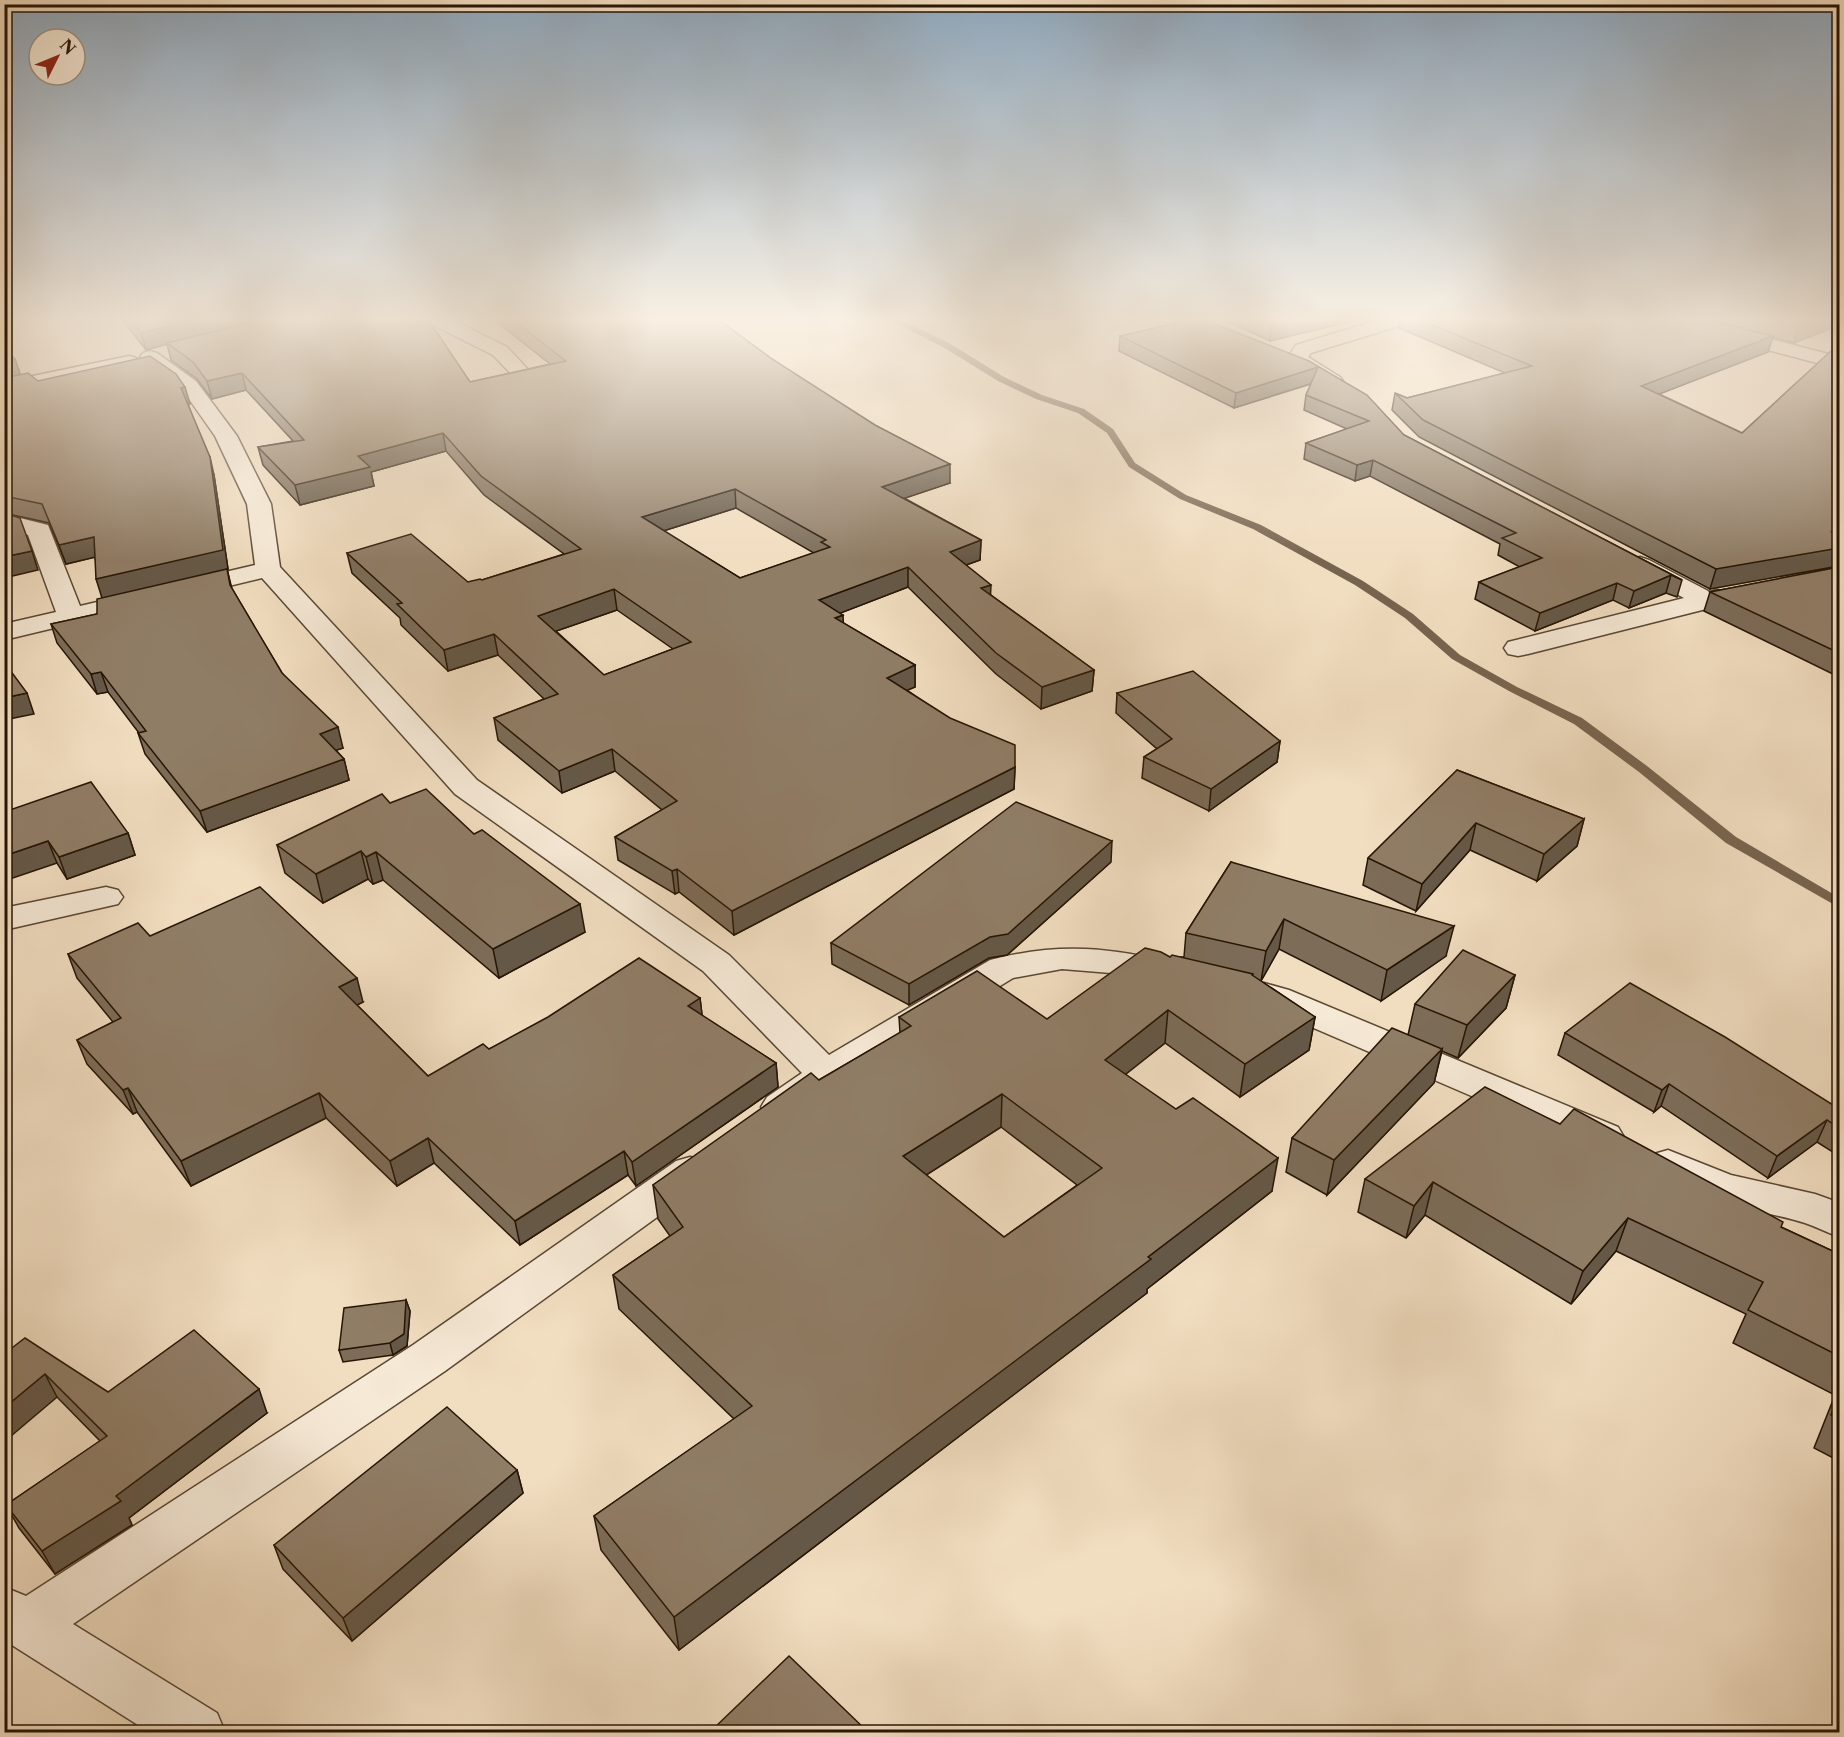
<svg xmlns="http://www.w3.org/2000/svg" width="1844" height="1737" font-family="'Libre Caslon Text',serif">
<rect width="100%" height="100%" fill="#f1ddc0"/>
<filter id="stains"><feTurbulence type="fractalNoise" baseFrequency=".00333" numOctaves="4"/><feColorMatrix values="0 0 0 0 .2 0 0 0 0 .09 0 0 0 0 .02 0 0 0 .5 -.17"/></filter>
<radialGradient id="worn" r=".72"><stop offset=".6" stop-color="#630" stop-opacity="0"/><stop offset="1" stop-color="#630" stop-opacity=".3"/></radialGradient>
<g fill="none" stroke-linecap="round" stroke-linejoin="round">
<path fill="#77644f" fill-rule="evenodd" d="M 886,318 L 896,318 L 949,343 L 1004,377 L 1042,395 L 1084,409 L 1113,429 L 1135,463 L 1186,495 L 1261,525 L 1363,581 L 1413,614 L 1460,655 L 1517,687 L 1582,718 L 1647,766 L 1736,837 L 1840,898 L 1840,908 L 1726,843 L 1639,772 L 1574,724 L 1509,691 L 1452,659 L 1405,618 L 1355,585 L 1253,529 L 1180,499 L 1129,467 L 1107,433 L 1078,413 L 1036,399 L 998,381 L 943,347 Z"/>
<g stroke="#5a4734" stroke-width="3">
<g id="street">
<path d="M 425,318 L 449,318 L 507,347 L 533,375 L 530,379 L 516,379 L 493,355 L 427,322 Z"/>
<path d="M 1385,318 L 1414,318 L 1412,322 L 1311,353 L 1308,357 L 1340,377 L 1343,381 L 1340,385 C 1323,390 1304,372 1290,363 L 1287,359 L 1296,345 Z"/>
<path d="M 1659,318 L 1690,318 L 1840,357 L 1840,369 L 1661,322 Z"/>
<path d="M 150,351 L 157,353 L 196,381 L 237,436 L 271,504 L 280,567 L 477,780 L 729,955 L 829,1055 L 990,960 C 1059,942 1112,947 1180,965 L 1185,973 L 1180,981 L 1167,985 L 1123,974 L 1062,969 L 1013,978 L 840,1084 L 795,1117 L 781,1121 L 767,1117 L 761,1107 L 767,1097 L 802,1073 L 703,971 L 455,794 L 262,578 L 4,640 L 4,624 L 56,612 L 28,535 L 4,528 L 4,514 L 48,525 L 80,606 L 255,565 L 247,504 L 215,436 L 182,389 L 143,361 L 140,357 L 143,353 Z"/>
<path d="M 129,356 L 136,358 L 139,362 L 136,366 L 4,394 L 4,382 Z"/>
<path d="M 1640,557 L 1649,560 L 1710,592 L 1717,590 L 1726,592 L 1730,598 L 1726,604 L 1528,654 L 1518,656 L 1508,654 L 1504,648 L 1508,642 L 1684,598 L 1631,570 L 1627,565 L 1631,560 Z"/>
<path d="M 106,887 L 118,890 L 123,897 L 118,904 L 4,930 L 4,908 Z"/>
<path d="M 1264,983 L 1289,990 L 1618,1127 L 1624,1137 L 1618,1147 L 1604,1151 L 1590,1147 L 1265,1007 L 1251,1003 L 1246,995 L 1251,987 Z"/>
<path d="M 1668,1150 L 1731,1175 L 1815,1194 L 1840,1203 L 1840,1237 C 1828,1233 1817,1227 1805,1223 C 1769,1211 1666,1198 1648,1165 L 1654,1154 Z"/>
<path d="M 690,1157 L 704,1161 L 710,1172 L 704,1183 L 445,1371 L 73,1624 L 217,1713 L 225,1732 L 149,1732 L 4,1640 L 4,1587 L 26,1596 L 413,1345 L 676,1161 Z"/>
</g>
</g>
<use href="#street" fill="#f6e9d6" fill-rule="evenodd"/>
</g>
<g fill="#7c6c58" stroke="#271505" stroke-width="1.5" fill-rule="evenodd">
<path d="M 121,318 L 427,318 L 470,382 L 550,364 L 492,318 L 716,318 L 772,359 L 950,483 L 904,498 L 981,540 L 980,560 L 966,565 L 991,595 L 1094,670 L 1092,691 L 1041,709 L 996,674 L 908,587 L 840,613 L 843,623 L 915,665 L 915,687 L 907,690 L 1015,767 L 1014,789 L 734,935 L 679,892 L 675,894 L 618,860 L 615,837 L 662,810 L 615,771 L 562,793 L 498,740 L 494,718 L 544,699 L 498,655 L 448,671 L 401,625 L 400,618 L 352,573 L 347,553 L 468,582 L 482,580 L 564,554 L 484,495 L 446,451 L 371,472 L 374,486 L 300,505 L 263,465 L 258,447 L 293,441 L 246,390 L 212,399 L 197,379 L 171,360 L 167,344 L 146,350 ZM 736,508 L 814,553 L 740,578 L 663,531 ZM 617,610 L 673,649 L 604,675 L 556,631 Z"/>
<path d="M 1198,318 L 1404,435 L 1682,580 L 1677,597 L 1666,593 L 1629,608 L 1613,600 L 1535,631 L 1475,599 L 1479,582 L 1520,567 L 1498,555 L 1500,544 L 1370,476 L 1355,481 L 1304,459 L 1306,443 L 1347,429 L 1304,410 L 1306,395 L 1311,384 L 1234,408 L 1119,351 L 1120,336 Z"/>
<path d="M 1220,318 L 1364,318 L 1270,341 Z"/>
<path d="M 1401,318 L 1839,318 L 1794,343 L 1773,337 L 1768,352 L 1659,394 L 1742,433 L 1831,351 L 1710,589 L 1419,437 L 1392,410 L 1395,393 L 1407,398 L 1505,373 L 1399,328 Z"/>
<path d="M 4,355 L 20,375 L 38,381 L 190,404 L 188,404 L 214,475 L 228,569 L 227,569 L 232,589 L 282,673 L 343,748 L 336,750 L 344,759 L 349,780 L 207,832 L 145,754 L 138,733 L 139,733 L 108,692 L 97,694 L 57,643 L 51,624 L 97,614 L 102,598 L 95,557 L 66,564 L 49,523 L 4,513 Z"/>
<path d="M 1839,567 L 1839,677 L 1704,611 L 1710,592 Z"/>
<path d="M 1117,693 L 1280,741 L 1277,762 L 1209,811 L 1142,778 L 1144,757 L 1157,749 L 1116,713 Z"/>
<path d="M 1457,770 L 1584,819 L 1577,846 L 1537,881 L 1470,850 L 1416,911 L 1363,885 L 1368,858 Z"/>
<path d="M 390,803 L 474,834 L 585,932 L 499,978 L 383,880 L 373,884 L 368,879 L 323,903 L 285,873 L 277,845 Z"/>
<path d="M 4,812 L 128,833 L 135,855 L 67,879 L 57,863 Z"/>
<path d="M 1111,862 L 1007,955 L 989,958 L 909,1005 L 832,964 L 831,943 Z"/>
<path d="M 1231,862 L 1446,956 L 1381,1001 L 1279,949 L 1261,981 L 1315,1017 L 1309,1050 L 1240,1097 L 1165,1043 L 1125,1074 L 1272,1191 L 1147,1289 L 1147,1293 L 679,1650 L 601,1550 L 594,1516 L 734,1419 L 619,1309 L 613,1275 L 670,1236 L 658,1219 L 653,1185 L 819,1080 L 900,1033 L 899,1017 L 1047,1019 L 1170,957 L 1184,957 L 1186,933 ZM 1001,1127 L 1077,1185 L 1004,1237 L 926,1175 Z"/>
<path d="M 150,936 L 363,1002 L 357,1005 L 428,1076 L 489,1049 L 700,998 L 702,1016 L 776,1063 L 778,1087 L 636,1186 L 628,1175 L 520,1245 L 434,1163 L 397,1186 L 326,1118 L 191,1186 L 137,1112 L 133,1114 L 87,1064 L 77,1040 L 113,1022 L 77,978 L 68,954 Z"/>
<path d="M 1515,975 L 1506,1008 L 1458,1058 L 1442,1051 L 1434,1083 L 1327,1195 L 1286,1172 L 1292,1138 L 1408,1035 L 1415,1004 Z"/>
<path d="M 1565,1033 L 1833,1105 L 1839,1100 L 1839,1156 L 1817,1142 L 1768,1178 L 1661,1106 L 1654,1112 L 1558,1055 Z"/>
<path d="M 1560,1124 L 1839,1254 L 1839,1461 L 1814,1448 L 1835,1395 L 1733,1343 L 1746,1314 L 1616,1251 L 1571,1304 L 1425,1215 L 1406,1238 L 1358,1212 L 1365,1179 Z"/>
<path d="M 406,1300 L 410,1311 L 407,1346 L 393,1355 L 343,1362 L 339,1350 Z"/>
<path d="M 4,1354 L 108,1392 L 267,1413 L 129,1518 L 132,1525 L 55,1574 L 19,1528 L 6,1505 L 100,1441 L 57,1397 Z"/>
<path d="M 517,1470 L 523,1493 L 352,1641 L 283,1569 L 274,1545 Z"/>
</g>
<g fill="#655847" stroke="#271505" stroke-width="1.5">
<path d="M 203,318 L 275,318 L 167,343 L 167,344 L 146,350 L 141,333 Z"/>
<path d="M 1301,318 L 1364,318 L 1270,341 L 1272,325 Z"/>
<path d="M 1822,318 L 1839,318 L 1839,325 L 1794,343 L 1798,327 Z"/>
<path d="M 1773,336 L 1768,352 L 1636,403 L 1641,386 Z"/>
<path d="M 15,359 L 21,376 L 4,380 L 4,362 Z"/>
<path d="M 1318,367 L 1316,382 L 1234,408 L 1236,393 Z"/>
<path d="M 242,373 L 246,390 L 212,399 L 207,381 Z"/>
<path d="M 185,387 L 190,404 L 186,405 L 181,388 Z"/>
<path d="M 443,433 L 446,451 L 371,472 L 374,486 L 300,505 L 295,485 L 358,456 Z"/>
<path d="M 210,457 L 214,475 L 228,569 L 227,569 L 235,605 L 102,598 L 96,579 Z"/>
<path d="M 1373,460 L 1370,476 L 1355,481 L 1357,465 Z"/>
<path d="M 950,464 L 950,483 L 882,506 L 882,487 Z"/>
<path d="M 735,489 L 736,508 L 644,537 L 642,517 Z"/>
<path d="M 1839,530 L 1839,566 L 1710,589 L 1716,569 Z"/>
<path d="M 94,537 L 100,556 L 66,564 L 59,545 Z"/>
<path d="M 981,540 L 980,560 L 950,571 L 950,552 Z"/>
<path d="M 32,551 L 38,570 L 4,578 L 4,557 Z"/>
<path d="M 908,567 L 908,587 L 820,621 L 819,600 Z"/>
<path d="M 1671,575 L 1666,593 L 1629,608 L 1634,591 Z"/>
<path d="M 1617,583 L 1613,600 L 1535,631 L 1540,613 Z"/>
<path d="M 991,585 L 990,605 L 981,588 Z"/>
<path d="M 614,589 L 617,610 L 542,636 L 538,616 Z"/>
<path d="M 843,615 L 844,636 L 835,618 Z"/>
<path d="M 494,634 L 498,655 L 448,671 L 444,650 Z"/>
<path d="M 915,665 L 915,687 L 887,699 L 887,678 Z"/>
<path d="M 1094,670 L 1092,691 L 1041,709 L 1042,687 Z"/>
<path d="M 101,672 L 108,692 L 97,694 L 91,674 Z"/>
<path d="M 27,693 L 34,714 L 4,720 L 4,698 Z"/>
<path d="M 338,727 L 343,748 L 325,754 L 320,734 Z"/>
<path d="M 1280,741 L 1277,762 L 1209,811 L 1211,789 Z"/>
<path d="M 612,749 L 615,771 L 562,793 L 559,771 Z"/>
<path d="M 344,759 L 349,780 L 207,832 L 200,811 Z"/>
<path d="M 1015,767 L 1014,789 L 734,935 L 732,911 Z"/>
<path d="M 1584,819 L 1577,846 L 1537,881 L 1544,854 Z"/>
<path d="M 1476,823 L 1470,850 L 1416,911 L 1422,884 Z"/>
<path d="M 128,833 L 135,855 L 67,879 L 59,857 Z"/>
<path d="M 48,841 L 57,863 L 4,881 L 4,856 Z"/>
<path d="M 1112,841 L 1111,862 L 1007,955 L 989,958 L 909,1005 L 909,984 Z"/>
<path d="M 361,851 L 368,879 L 323,903 L 316,874 Z"/>
<path d="M 376,852 L 383,880 L 373,884 L 366,857 Z"/>
<path d="M 677,869 L 679,892 L 675,894 L 672,871 Z"/>
<path d="M 580,904 L 585,932 L 499,978 L 493,949 Z"/>
<path d="M 1284,919 L 1279,949 L 1261,981 L 1266,951 Z"/>
<path d="M 1454,926 L 1446,956 L 1381,1001 L 1387,970 Z"/>
<path d="M 1515,975 L 1506,1008 L 1458,1058 L 1467,1025 Z"/>
<path d="M 357,978 L 363,1002 L 345,1011 L 339,987 Z"/>
<path d="M 700,998 L 703,1022 L 688,1006 Z"/>
<path d="M 1168,1010 L 1165,1043 L 1102,1093 L 1105,1060 Z"/>
<path d="M 1315,1017 L 1309,1050 L 1240,1097 L 1245,1064 Z"/>
<path d="M 1442,1049 L 1434,1083 L 1327,1195 L 1334,1160 Z"/>
<path d="M 776,1063 L 778,1087 L 636,1186 L 632,1162 Z"/>
<path d="M 1669,1084 L 1661,1106 L 1654,1112 L 1662,1090 Z"/>
<path d="M 128,1088 L 137,1112 L 133,1114 L 123,1090 Z"/>
<path d="M 319,1093 L 326,1118 L 191,1186 L 181,1161 Z"/>
<path d="M 1002,1094 L 1001,1127 L 903,1190 L 903,1156 Z"/>
<path d="M 1827,1120 L 1817,1142 L 1768,1178 L 1777,1156 Z"/>
<path d="M 428,1138 L 434,1163 L 397,1186 L 390,1161 Z"/>
<path d="M 624,1151 L 628,1175 L 520,1245 L 515,1221 Z"/>
<path d="M 1278,1158 L 1272,1191 L 1147,1289 L 1147,1293 L 679,1650 L 674,1617 Z"/>
<path d="M 1433,1182 L 1425,1215 L 1406,1238 L 1414,1206 Z"/>
<path d="M 1628,1218 L 1616,1251 L 1571,1304 L 1583,1271 Z"/>
<path d="M 406,1300 L 410,1311 L 407,1346 L 393,1355 L 390,1343 Z"/>
<path d="M 45,1374 L 57,1397 L 4,1442 L 4,1408 Z"/>
<path d="M 259,1389 L 267,1413 L 129,1518 L 132,1525 L 55,1574 L 42,1551 Z"/>
<path d="M 517,1470 L 523,1493 L 352,1641 L 343,1618 Z"/>
</g>
<g fill="#907d66" stroke="#271505" stroke-width="1.5" fill-rule="evenodd">
<path d="M 129,318 L 203,318 L 141,333 Z"/>
<path d="M 269,318 L 427,318 L 470,382 L 566,361 L 510,318 L 716,318 L 772,359 L 875,425 L 950,464 L 882,487 L 981,540 L 950,552 L 991,585 L 981,588 L 1094,670 L 1042,687 L 996,653 L 908,567 L 819,600 L 843,615 L 835,618 L 915,665 L 887,678 L 950,718 L 1015,745 L 1015,767 L 732,911 L 677,869 L 672,871 L 615,837 L 677,801 L 612,749 L 559,771 L 494,718 L 558,694 L 494,634 L 444,650 L 397,604 L 402,603 L 347,553 L 411,534 L 468,582 L 480,579 L 482,580 L 581,549 L 481,476 L 443,433 L 358,456 L 370,467 L 295,485 L 258,447 L 304,440 L 242,373 L 207,381 L 193,362 L 167,343 ZM 735,489 L 826,540 L 821,542 L 830,547 L 740,578 L 642,517 ZM 614,589 L 691,642 L 604,675 L 538,616 Z"/>
<path d="M 1198,318 L 1200,318 L 1309,361 L 1367,395 L 1404,435 L 1682,580 L 1671,575 L 1634,591 L 1617,583 L 1540,613 L 1479,582 L 1542,558 L 1502,538 L 1516,533 L 1373,460 L 1357,465 L 1306,443 L 1369,421 L 1306,395 L 1318,367 L 1236,393 L 1120,336 Z"/>
<path d="M 1257,318 L 1301,318 L 1272,325 Z"/>
<path d="M 1415,318 L 1701,318 L 1773,336 L 1641,386 L 1742,433 L 1831,351 L 1839,353 L 1839,530 L 1832,532 L 1839,535 L 1839,548 L 1716,569 L 1423,420 L 1395,393 L 1407,398 L 1532,366 Z"/>
<path d="M 1764,318 L 1822,318 L 1798,327 Z"/>
<path d="M 10,353 L 15,359 L 4,362 L 4,355 Z"/>
<path d="M 150,356 L 176,374 L 185,387 L 181,388 L 210,457 L 223,550 L 96,579 L 94,537 L 59,545 L 42,504 L 4,496 L 4,378 L 28,373 L 38,381 Z"/>
<path d="M 4,513 L 20,518 L 32,551 L 4,557 Z"/>
<path d="M 1839,567 L 1839,653 L 1710,592 Z"/>
<path d="M 227,569 L 230,585 L 282,673 L 338,727 L 320,734 L 344,759 L 200,811 L 138,733 L 146,731 L 101,672 L 91,674 L 51,624 L 97,614 L 97,599 Z"/>
<path d="M 4,662 L 27,693 L 4,698 Z"/>
<path d="M 1193,671 L 1280,741 L 1211,789 L 1144,757 L 1172,739 L 1117,693 Z"/>
<path d="M 1457,770 L 1584,819 L 1544,854 L 1476,823 L 1422,884 L 1368,858 Z"/>
<path d="M 91,782 L 128,833 L 59,857 L 48,841 L 4,856 L 4,812 Z"/>
<path d="M 426,789 L 474,834 L 482,830 L 580,904 L 493,949 L 376,852 L 366,857 L 361,851 L 316,874 L 277,845 L 382,794 L 390,803 Z"/>
<path d="M 1016,802 L 1112,841 L 1008,934 L 990,937 L 909,984 L 831,943 Z"/>
<path d="M 1231,862 L 1454,926 L 1387,970 L 1284,919 L 1266,951 L 1186,933 Z"/>
<path d="M 260,887 L 357,978 L 339,987 L 428,1076 L 483,1044 L 489,1049 L 548,1017 L 639,958 L 700,998 L 688,1006 L 776,1063 L 632,1162 L 624,1151 L 515,1221 L 428,1138 L 390,1161 L 319,1093 L 181,1161 L 128,1088 L 123,1090 L 77,1040 L 121,1018 L 68,954 L 138,923 L 150,936 Z"/>
<path d="M 1145,948 L 1161,952 L 1170,957 L 1172,955 L 1253,974 L 1252,975 L 1315,1017 L 1245,1064 L 1168,1010 L 1105,1060 L 1176,1109 L 1193,1098 L 1278,1158 L 1148,1257 L 1151,1259 L 674,1617 L 594,1516 L 752,1406 L 613,1275 L 683,1227 L 653,1185 L 811,1073 L 819,1080 L 911,1026 L 899,1017 L 977,971 L 1047,1019 ZM 1002,1094 L 1102,1168 L 1004,1237 L 903,1156 Z"/>
<path d="M 1463,950 L 1515,975 L 1467,1025 L 1415,1004 Z"/>
<path d="M 1630,983 L 1725,1037 L 1833,1105 L 1839,1100 L 1839,1128 L 1827,1120 L 1777,1156 L 1669,1084 L 1662,1090 L 1565,1033 Z"/>
<path d="M 1392,1028 L 1442,1049 L 1334,1160 L 1292,1138 Z"/>
<path d="M 1485,1087 L 1560,1124 L 1574,1109 L 1783,1222 L 1781,1227 L 1839,1254 L 1839,1356 L 1748,1310 L 1763,1282 L 1628,1218 L 1583,1271 L 1433,1182 L 1414,1206 L 1365,1179 Z"/>
<path d="M 406,1300 L 404,1334 L 390,1343 L 339,1350 L 344,1308 Z"/>
<path d="M 194,1330 L 259,1389 L 116,1496 L 121,1501 L 42,1551 L 6,1505 L 107,1436 L 45,1374 L 4,1408 L 4,1354 L 25,1338 L 108,1392 Z"/>
<path d="M 1839,1394 L 1839,1419 L 1831,1415 Z"/>
<path d="M 447,1407 L 517,1470 L 343,1618 L 274,1545 Z"/>
<path d="M 789,1656 L 868,1732 L 712,1732 L 711,1731 Z"/>
</g>
<linearGradient id="sky" x2="0" y2="1"><stop stop-color="#90a9be"/><stop offset="0.57" stop-color="#f9f0e3"/><stop offset="1" stop-color="#f9f0e3" stop-opacity="0"/></linearGradient>
<rect width="1844" height="561" fill="url(#sky)"/>
<rect width="1844" height="1737" fill="none" stroke="#f1ddc0" stroke-width="24"/>
<rect x="6" y="6" width="1832" height="1725" fill="none" stroke="#271505" stroke-width="3"/>
<rect x="12" y="12" width="1820" height="1713" fill="none" stroke="#271505" stroke-width="1.5"/>
<g transform="translate(57 57) rotate(47)"><circle r="28" fill="#f6e9d6" stroke="#a39482" stroke-width="1.5"/>
<path d="M0-4.5L10 22L0 15L-10 22Z" fill="#8f2418"/>
<text y="-9" font-size="16" font-weight="bold" text-anchor="middle" fill="#271505">N</text>
</g>
<rect width="100%" height="100%" filter="url(#stains)"/>
<rect width="100%" height="100%" fill="url(#worn)"/>
</svg>
